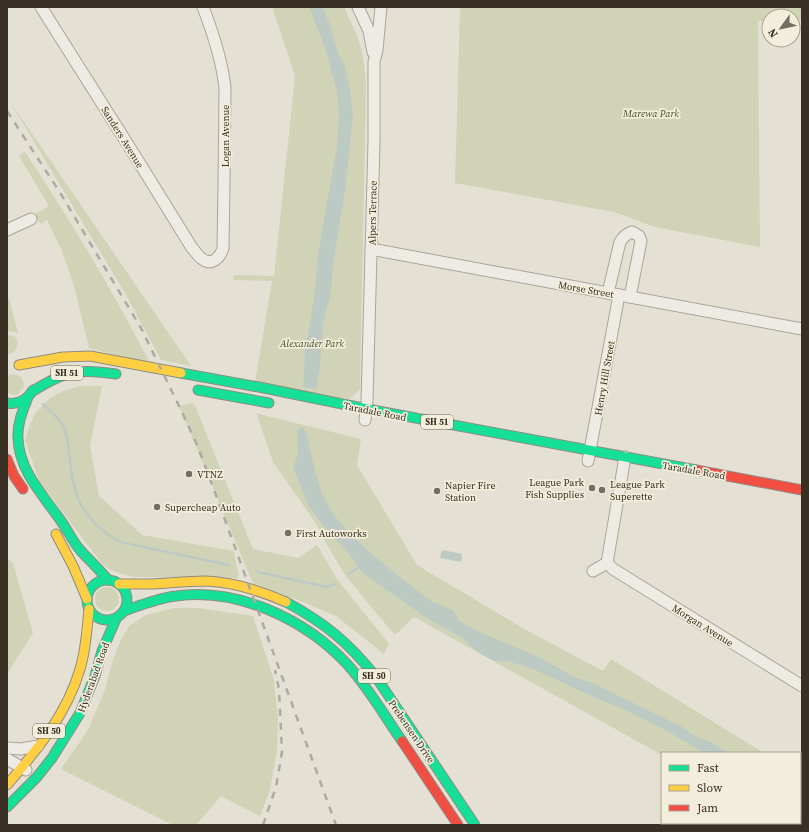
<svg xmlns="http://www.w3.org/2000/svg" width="809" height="832" font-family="'Source Serif 4',serif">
<rect width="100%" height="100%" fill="#e4e0d3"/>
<g fill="#d1d3b7">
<path d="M 272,7 L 344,7 C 350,20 357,34 361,48 C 364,60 365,73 366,85 L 360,389 L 350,399 L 255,383 L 272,281 L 233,280 L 234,275 L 274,276 L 295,76 Z"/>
<path d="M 460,7 L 802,7 L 802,21 L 793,21 L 793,16 L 769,16 L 769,21 L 758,21 L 760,247 L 655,227 L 614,212 L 455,183 Z"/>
<path d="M 9,100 L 191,366 L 161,360 L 125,293 Z"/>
<path d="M 25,152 C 70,220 113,291 151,365 L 89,348 L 74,286 L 62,251 L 47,220 L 41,224 L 34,215 L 49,206 L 19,156 Z"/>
<path d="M 9,298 L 18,333 L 7,331 L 7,299 Z"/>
<path d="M 7,335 L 14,336 L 17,339 C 18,347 16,354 7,354 Z"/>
<path d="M 12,374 C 20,374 24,379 24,387 L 17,395 L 10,394 L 7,392 L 7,376 Z"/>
<path d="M 80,386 L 102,386 L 90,446 L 99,496 L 142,535 L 234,551 L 239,578 L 134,577 C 122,575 113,571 103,565 L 39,481 L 25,440 L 30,425 L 36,412 L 50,398 L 63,391 Z"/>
<path d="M 194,403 L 253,549 L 298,558 L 317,545 L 337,579 L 389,644 L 384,654 L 336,616 L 296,599 L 254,586 L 179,406 Z"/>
<path d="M 255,413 L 361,439 L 357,465 L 417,565 L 526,630 L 603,671 L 611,659 L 764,753 L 675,752 L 662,753 L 662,755 L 414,617 L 395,635 L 372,608 L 345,575 L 324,540 L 317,525 L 273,462 L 257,415 Z"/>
<path d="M 7,558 L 13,563 L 33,633 L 7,674 Z"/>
<circle cx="107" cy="599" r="12"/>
<path d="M 174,608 L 198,608 L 253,616 L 274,680 L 278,719 L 277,750 L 270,790 L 260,816 L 221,796 L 196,825 L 173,825 L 61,769 L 88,730 L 104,692 L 113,660 L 120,642 L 129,626 L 146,615 Z"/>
</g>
<g fill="#bdcac3">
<path d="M 309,7 L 323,7 L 330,25 L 338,53 L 344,63 L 350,90 L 353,116 L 345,191 L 333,265 L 330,298 L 326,310 L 323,325 L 320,368 L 316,389 L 303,387 L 305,353 L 315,291 L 318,254 L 337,146 L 339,114 L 337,91 L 324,45 Z"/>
<path d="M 298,428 L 304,428 L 307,436 L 315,470 L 322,494 L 334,515 L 348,532 L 372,554 L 401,578 L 431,601 L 454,611 L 458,620 L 475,630 L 539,657 L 574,677 L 595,684 L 682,727 L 696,737 L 709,741 L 728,753 L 704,753 L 667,731 L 621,708 L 591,696 L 566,684 L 533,669 L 507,661 L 494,661 L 477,651 L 462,638 L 427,618 L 395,596 L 363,573 L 347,552 L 322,524 L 309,507 L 293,468 L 298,453 L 297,441 Z"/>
<path d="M 442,550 L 462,554 L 461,562 L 440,558 Z"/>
</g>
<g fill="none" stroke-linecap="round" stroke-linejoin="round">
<g stroke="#bdcac3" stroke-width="2.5">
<path d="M 43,404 C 50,411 59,418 64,427 C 69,440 69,456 71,470 C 75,496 81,511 101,529 C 106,533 112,538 119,541 C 123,543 129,544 134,545 L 229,565"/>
<path d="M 258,572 L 327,587 L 335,584"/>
<path d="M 349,574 L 360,566"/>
</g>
<g stroke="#aaa59b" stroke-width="13">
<g id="street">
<path d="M 41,7 L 137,159 L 192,248 C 195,251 197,255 201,258 C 211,267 220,258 223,248 L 224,184 L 225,88 C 222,60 213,33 203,7"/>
<path d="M 358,7 L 369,31 L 373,52"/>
<path d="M 7,230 L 31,219"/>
<path d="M 371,249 L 802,329"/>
<path d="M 608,293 L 620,242 C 623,237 626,234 632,232 L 639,236 L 641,241 L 630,297"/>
<path d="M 365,420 L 367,402 L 374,142 L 374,62 L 377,50 L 381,7"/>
<path d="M 625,457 L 607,563 L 613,569 L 802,686"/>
<path d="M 588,461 L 619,295"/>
<path d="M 593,571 L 607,563"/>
<path d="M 7,748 L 21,749 L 38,746"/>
<path d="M 7,759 L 26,770"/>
</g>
</g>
<g stroke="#908b82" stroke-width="11">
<g id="fast">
<path d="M 181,373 L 264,388 L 367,409 L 696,470"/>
<path d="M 198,390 L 269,403"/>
<path d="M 33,391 C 65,371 78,368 116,374"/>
<path d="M 28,397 C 23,410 17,424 18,438 C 19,471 43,495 61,521 C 68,531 73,542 81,551 C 90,561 100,570 108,580"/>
<path d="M 7,403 C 19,405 27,400 33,390"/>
<circle cx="107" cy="600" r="20"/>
<path d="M 286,602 C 325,623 349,643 376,677 L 475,825"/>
<path d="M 124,611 C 141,605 158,598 176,596 C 238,587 306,620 347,664 C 368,687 384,715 402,741"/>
<path d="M 7,807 L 37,777 L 52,758 L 80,713 L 95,676 L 102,651 L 116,619"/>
</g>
</g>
<g stroke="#908b82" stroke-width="11">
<g id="slow">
<path d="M 19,365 L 63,357 L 90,356 L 181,373"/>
<path d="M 56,534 L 73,566 L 87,599"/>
<path d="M 119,584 C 130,584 142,584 153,584 C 171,583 188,581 206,581 C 233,582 261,591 286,602"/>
<path d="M 7,785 C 37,750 67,714 80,669 C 86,650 87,629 89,609"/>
</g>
</g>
<g stroke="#908b82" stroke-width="11">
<g id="jam">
<path d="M 7,459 L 14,476 L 23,489"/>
<path d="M 696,470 L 802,490"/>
<path d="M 402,741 L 458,825"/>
</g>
</g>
<use href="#street" stroke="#edebe3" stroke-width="11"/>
<use href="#fast" stroke="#16e098" stroke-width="9"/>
<use href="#slow" stroke="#ffcf43" stroke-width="9"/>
<use href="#jam" stroke="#f24e42" stroke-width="9"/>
<g stroke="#adaaa3" stroke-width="2.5" stroke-dasharray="7 7" stroke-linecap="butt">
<path d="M 7,111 L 59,191 L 141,328 L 181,410 L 198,447 L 213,487 L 336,825"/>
<path d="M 263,825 L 276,787 L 282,752 L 279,689 L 275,670"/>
</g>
</g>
<g fill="#756d61" stroke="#f3eedb" stroke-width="1.5">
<circle cx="189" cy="474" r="4"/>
<circle cx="592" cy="488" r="4"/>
<circle cx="602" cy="490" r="4"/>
<circle cx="437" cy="491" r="4"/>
<circle cx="157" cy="507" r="4"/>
<circle cx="288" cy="533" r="4"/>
</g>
<g text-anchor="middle" stroke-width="3.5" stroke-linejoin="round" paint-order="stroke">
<g fill="#f3eedb" stroke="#71685a" stroke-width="1">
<rect x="51" y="366" width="32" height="14" rx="3"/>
<rect x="421" y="415" width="32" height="14" rx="3"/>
<rect x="358" y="669" width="32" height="14" rx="3"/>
<rect x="33" y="724" width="32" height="14" rx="3"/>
</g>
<g font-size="9" font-weight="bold" fill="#392f23">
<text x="67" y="376">SH 51</text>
<text x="437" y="425">SH 51</text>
<text x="374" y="679">SH 50</text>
<text x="49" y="734">SH 50</text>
</g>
<g font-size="10" font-style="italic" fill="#46532c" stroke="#f3eedb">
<text x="651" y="117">Marewa Park</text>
<text x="312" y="347">Alexander Park</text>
</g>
<g font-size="10" fill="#392f23" stroke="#f3eedb">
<text transform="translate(225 136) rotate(-90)" y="4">Logan Avenue</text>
<text transform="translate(123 137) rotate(58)" y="4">Sanders Avenue</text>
<text transform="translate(372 213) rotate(-89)" y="4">Alpers Terrace</text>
<text transform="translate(586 289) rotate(10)" y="4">Morse Street</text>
<text transform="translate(604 378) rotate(-80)" y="4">Henry Hill Street</text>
<text transform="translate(375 411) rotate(11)" y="4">Taradale Road</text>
<text transform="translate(694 470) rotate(10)" y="4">Taradale Road</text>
<text transform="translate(703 625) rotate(32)" y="4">Morgan Avenue</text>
<text transform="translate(93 677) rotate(-70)" y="4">Hyderabad Road</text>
<text transform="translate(412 731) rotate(56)" y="4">Prebensen Drive</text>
</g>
<g font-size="10" fill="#392f23" stroke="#f3eedb" text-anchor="start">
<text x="197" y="478">VTNZ</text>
<text x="584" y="486" text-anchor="end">League Park<tspan x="584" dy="12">Fish Supplies</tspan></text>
<text x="610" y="488">League Park<tspan x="610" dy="12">Superette</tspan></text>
<text x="445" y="489">Napier Fire<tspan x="445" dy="12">Station</tspan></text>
<text x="165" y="511">Supercheap Auto</text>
<text x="296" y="537">First Autoworks</text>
</g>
</g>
<rect width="809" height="832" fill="none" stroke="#392f23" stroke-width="16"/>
<rect x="661" y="752" width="140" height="72" fill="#f3eedb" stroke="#a9a291"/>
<rect x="669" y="765" width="20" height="6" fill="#16e098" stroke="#a9a291"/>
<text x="697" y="772" font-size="12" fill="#392f23">Fast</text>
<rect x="669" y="785" width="20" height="6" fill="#ffcf43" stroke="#a9a291"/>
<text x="697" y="792" font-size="12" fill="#392f23">Slow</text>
<rect x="669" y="805" width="20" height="6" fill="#f24e42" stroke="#a9a291"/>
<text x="697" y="812" font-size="12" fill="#392f23">Jam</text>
<g transform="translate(781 28) rotate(237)"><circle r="19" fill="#f3eedb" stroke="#a9a291"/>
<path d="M0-3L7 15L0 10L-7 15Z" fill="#756d61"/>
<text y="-6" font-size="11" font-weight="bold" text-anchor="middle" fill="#392f23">N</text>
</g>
</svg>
